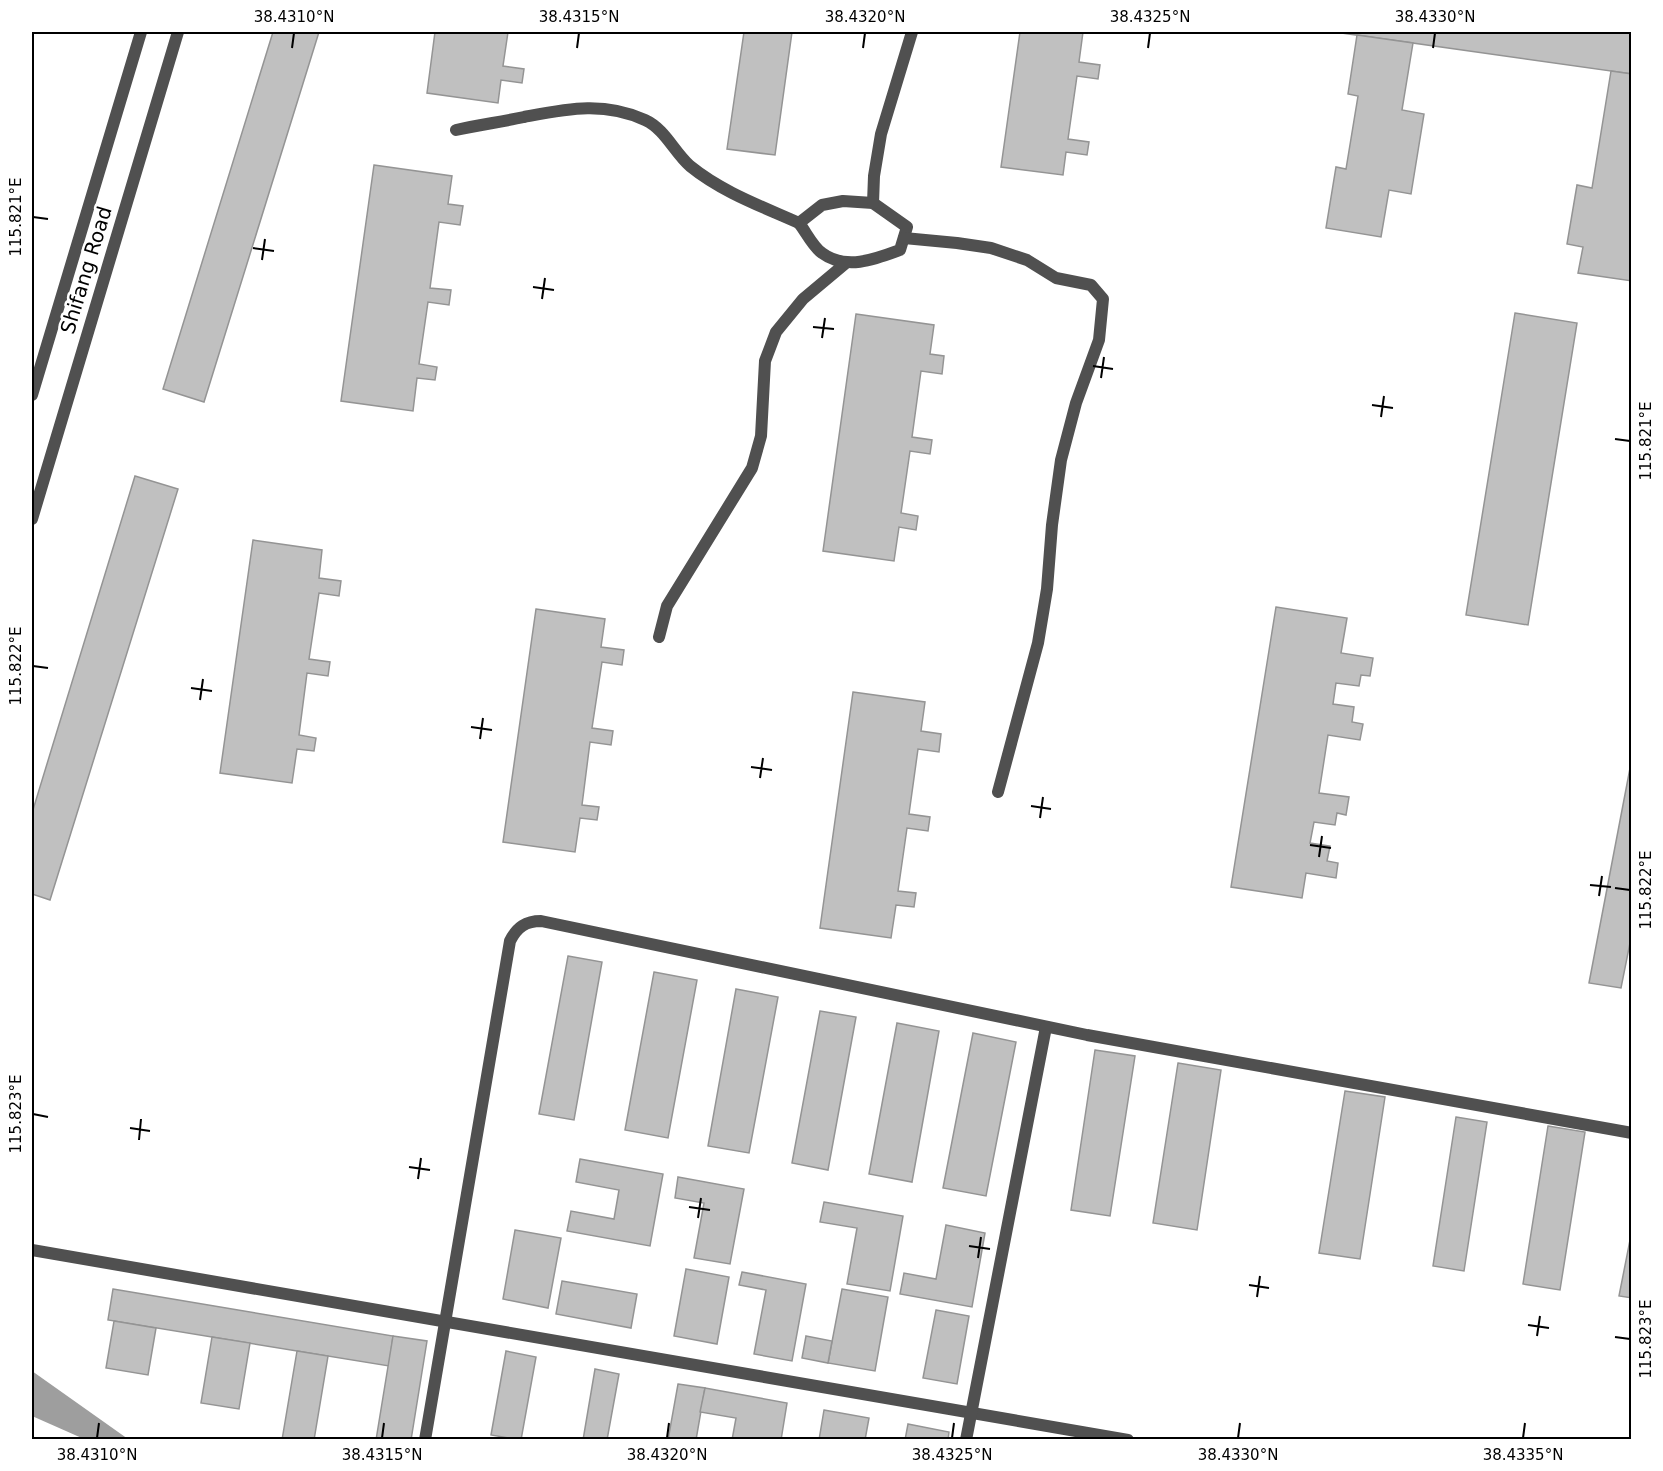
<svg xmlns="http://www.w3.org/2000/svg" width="1663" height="1471" font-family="'DejaVu Sans',sans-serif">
<rect width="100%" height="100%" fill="#fff"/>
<path fill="#9e9e9e" d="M 32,1371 L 128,1439 L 84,1439 L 32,1416 Z"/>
<g fill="#c0c0c0" stroke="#949494" stroke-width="1.5">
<path d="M 273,32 L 319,32 L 204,402 L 163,389 Z"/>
<path d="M 435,32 L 508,32 L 503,66 L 524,69 L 522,83 L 501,80 L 498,103 L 427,93 Z"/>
<path d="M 744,32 L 792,32 L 775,155 L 727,149 Z"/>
<path d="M 1020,32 L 1083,32 L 1079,62 L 1100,65 L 1098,79 L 1077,76 L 1068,139 L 1089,142 L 1087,155 L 1066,152 L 1063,175 L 1001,167 Z"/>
<path d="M 1342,32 L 1632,32 L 1632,74 L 1342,33 Z"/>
<path d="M 1357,35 L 1413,43 L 1402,110 L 1424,114 L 1411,194 L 1389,190 L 1381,237 L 1326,228 L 1336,167 L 1346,169 L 1358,96 L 1348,94 Z"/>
<path d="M 1611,71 L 1632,74 L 1632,281 L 1578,273 L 1583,247 L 1567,244 L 1577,185 L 1592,188 Z"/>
<path d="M 374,165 L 452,176 L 448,204 L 463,206 L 460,225 L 439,222 L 430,288 L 451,290 L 449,305 L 428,302 L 419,364 L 437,367 L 435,380 L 417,378 L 413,411 L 341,401 Z"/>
<path d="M 1515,313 L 1577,323 L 1528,625 L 1466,615 Z"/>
<path d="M 856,314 L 934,325 L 930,354 L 944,356 L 942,374 L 921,371 L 912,437 L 932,440 L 930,454 L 910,451 L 901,513 L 918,516 L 916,530 L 899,527 L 894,561 L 823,551 Z"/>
<path d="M 135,476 L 178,489 L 50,900 L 32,894 L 32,813 Z"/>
<path d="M 253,540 L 322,550 L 319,578 L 341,581 L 339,596 L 319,593 L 309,659 L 330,662 L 328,676 L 307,673 L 299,735 L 316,738 L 314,751 L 297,749 L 292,783 L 220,773 Z"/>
<path d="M 1276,607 L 1347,618 L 1341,653 L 1373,658 L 1370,676 L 1361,675 L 1359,686 L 1336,683 L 1333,704 L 1354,707 L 1352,722 L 1363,724 L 1360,740 L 1328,735 L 1319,793 L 1349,797 L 1346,815 L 1337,813 L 1335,825 L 1314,822 L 1310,843 L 1330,846 L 1327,861 L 1338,863 L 1336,878 L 1306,873 L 1302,898 L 1231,887 Z"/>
<path d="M 536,609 L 605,619 L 601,647 L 624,650 L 622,665 L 602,662 L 592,728 L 613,731 L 611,745 L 590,742 L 582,805 L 599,807 L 597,820 L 580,818 L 575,852 L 503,842 Z"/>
<path d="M 853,692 L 925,702 L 921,731 L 941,734 L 939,752 L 918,749 L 909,814 L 930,817 L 928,831 L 907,828 L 898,891 L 916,893 L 914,907 L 896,905 L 891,938 L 820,928 Z"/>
<path d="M 1631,763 L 1632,933 L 1621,988 L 1589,983 Z"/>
<path d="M 568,956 L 602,962 L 574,1120 L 539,1114 Z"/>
<path d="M 654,972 L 697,980 L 668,1138 L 625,1130 Z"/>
<path d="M 736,989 L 778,997 L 749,1153 L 708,1146 Z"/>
<path d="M 820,1011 L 856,1017 L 828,1170 L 792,1163 Z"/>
<path d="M 897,1023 L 939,1031 L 912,1182 L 869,1174 Z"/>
<path d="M 973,1033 L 1016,1042 L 986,1196 L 943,1188 Z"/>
<path d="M 1095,1050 L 1135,1056 L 1110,1216 L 1071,1210 Z"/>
<path d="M 1178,1063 L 1221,1070 L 1197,1230 L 1153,1223 Z"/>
<path d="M 1345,1091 L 1385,1097 L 1360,1259 L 1319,1253 Z"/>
<path d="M 1456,1117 L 1487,1122 L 1464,1271 L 1433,1266 Z"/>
<path d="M 1548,1126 L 1585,1132 L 1560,1290 L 1523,1284 Z"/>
<path d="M 580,1159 L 663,1174 L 650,1246 L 567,1231 L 571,1211 L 614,1219 L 619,1190 L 576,1182 Z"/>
<path d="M 678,1177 L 744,1189 L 730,1264 L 694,1258 L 704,1203 L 675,1198 Z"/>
<path d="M 824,1202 L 903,1216 L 890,1291 L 847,1284 L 857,1228 L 820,1222 Z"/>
<path d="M 946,1225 L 985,1233 L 972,1307 L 900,1294 L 904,1273 L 936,1279 Z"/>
<path d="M 515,1230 L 561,1238 L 548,1308 L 503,1299 Z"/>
<path d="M 1632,1230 L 1632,1298 L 1619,1296 Z"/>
<path d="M 686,1269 L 729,1277 L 717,1344 L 674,1336 Z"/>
<path d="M 742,1272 L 806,1284 L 792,1361 L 754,1354 L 766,1290 L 739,1285 Z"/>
<path d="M 562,1281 L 637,1294 L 631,1328 L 556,1314 Z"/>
<path d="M 113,1289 L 393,1336 L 389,1366 L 108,1320 Z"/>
<path d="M 842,1289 L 888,1297 L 875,1371 L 828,1363 Z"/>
<path d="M 936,1310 L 969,1316 L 957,1384 L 923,1378 Z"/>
<path d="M 114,1321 L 156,1328 L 148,1375 L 106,1368 Z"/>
<path d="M 393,1336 L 427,1341 L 411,1440 L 376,1440 Z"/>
<path d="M 806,1336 L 832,1341 L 828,1363 L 802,1358 Z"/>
<path d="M 212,1337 L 250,1343 L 239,1409 L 201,1403 Z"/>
<path d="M 297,1351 L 328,1356 L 314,1440 L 282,1440 Z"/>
<path d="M 506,1351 L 536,1357 L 521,1440 L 491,1435 Z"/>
<path d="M 595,1369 L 619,1374 L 607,1440 L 583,1440 Z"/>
<path d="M 678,1384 L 705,1388 L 696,1440 L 668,1440 Z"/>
<path d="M 705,1388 L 787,1403 L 781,1440 L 732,1440 L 736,1418 L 700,1412 Z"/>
<path d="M 824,1410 L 869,1418 L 865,1440 L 819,1440 Z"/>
<path d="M 908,1424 L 949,1432 L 948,1440 L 905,1440 Z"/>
</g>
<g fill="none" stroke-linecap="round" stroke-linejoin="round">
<g stroke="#505050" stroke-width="12">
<path d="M 456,130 C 478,125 501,122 524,117 C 567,109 603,101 645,120 C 665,129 674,152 690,166 C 722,192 761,206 799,223"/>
<path d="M 843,201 L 873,203 L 907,227 L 900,250 C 876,259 846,271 822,253 C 813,247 806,232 799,223 L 822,205 Z"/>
<path d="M 873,203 L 874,176 L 881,134 L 912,32"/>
<path d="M 904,238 L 957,243 L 991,248 L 1027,260 L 1056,278 L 1091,285 L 1103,299 L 1099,340 L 1076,403 L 1061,460 L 1052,525 L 1047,589 L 1038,643 L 998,792"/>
<path d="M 659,637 L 667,606 L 752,468 L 761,436 L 765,361 L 776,332 L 803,299 L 846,263"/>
</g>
<g stroke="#505050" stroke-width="12">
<path d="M 32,1250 L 1128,1440"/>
<path d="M 425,1440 L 510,941 C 517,927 526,921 541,921 L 1087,1035 L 1632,1133"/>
<path d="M 966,1440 L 1046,1027"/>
</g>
<g stroke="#505050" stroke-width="12">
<path d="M 32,395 L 141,32"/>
<path d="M 32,519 L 178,32"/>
</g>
</g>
<path fill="none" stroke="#000" stroke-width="2" d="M 292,48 L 294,33M 577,48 L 579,33M 863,48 L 865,33M 1148,48 L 1150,33M 1433,48 L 1435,33M 33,217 L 48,219M 253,248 L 274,251M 262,260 L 265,239M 533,287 L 554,290M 542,299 L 545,278M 813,327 L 834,329M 822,338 L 825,318M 1093,366 L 1113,369M 1101,378 L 1104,357M 1372,405 L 1393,408M 1381,417 L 1384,396M 1615,439 L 1630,441M 33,666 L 48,668M 191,688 L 212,691M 200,700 L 203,679M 471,727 L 492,730M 480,739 L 483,718M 751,767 L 772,770M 760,778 L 763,758M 1031,806 L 1051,809M 1040,818 L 1043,797M 1310,845 L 1331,848M 1319,857 L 1322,836M 1590,885 L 1611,887M 1615,888 L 1630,890M 1599,896 L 1602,876M 33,1114 L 48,1117M 130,1128 L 150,1131M 139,1140 L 141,1119M 409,1167 L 430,1170M 418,1179 L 421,1158M 689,1207 L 710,1210M 698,1218 L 701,1198M 969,1246 L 990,1249M 978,1258 L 981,1237M 1249,1285 L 1269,1288M 1257,1297 L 1260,1276M 1528,1325 L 1549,1328M 1537,1336 L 1540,1316M 1615,1337 L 1630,1339M 97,1438 L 99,1423M 382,1438 L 384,1423M 667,1438 L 669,1423M 952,1438 L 954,1423M 1238,1438 L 1240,1423M 1523,1438 L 1525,1423"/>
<g text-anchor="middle" stroke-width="5" stroke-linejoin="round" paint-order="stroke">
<g font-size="20" fill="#000" stroke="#fff">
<text transform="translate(86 270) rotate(-73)" y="7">Shifang Road</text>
</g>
</g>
<rect width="1663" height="1471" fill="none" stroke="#ffffff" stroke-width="66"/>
<rect x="33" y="33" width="1597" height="1405" fill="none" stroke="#000" stroke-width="2"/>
<g font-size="15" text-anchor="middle" fill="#000">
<text x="294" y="22">38.4310°N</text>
<text x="579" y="22">38.4315°N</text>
<text x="865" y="22">38.4320°N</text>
<text x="1150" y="22">38.4325°N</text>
<text x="1435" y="22">38.4330°N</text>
<text transform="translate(16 217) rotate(-90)" y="5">115.821°E</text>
<text transform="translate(1646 441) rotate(-90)" y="5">115.821°E</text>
<text transform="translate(16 666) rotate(-90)" y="5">115.822°E</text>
<text transform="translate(1646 890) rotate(-90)" y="5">115.822°E</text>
<text transform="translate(16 1114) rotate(-90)" y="5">115.823°E</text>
<text transform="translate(1646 1339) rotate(-90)" y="5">115.823°E</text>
<text x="97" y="1460">38.4310°N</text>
<text x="382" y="1460">38.4315°N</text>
<text x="667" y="1460">38.4320°N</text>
<text x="952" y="1460">38.4325°N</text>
<text x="1238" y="1460">38.4330°N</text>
<text x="1523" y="1460">38.4335°N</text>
</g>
</svg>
